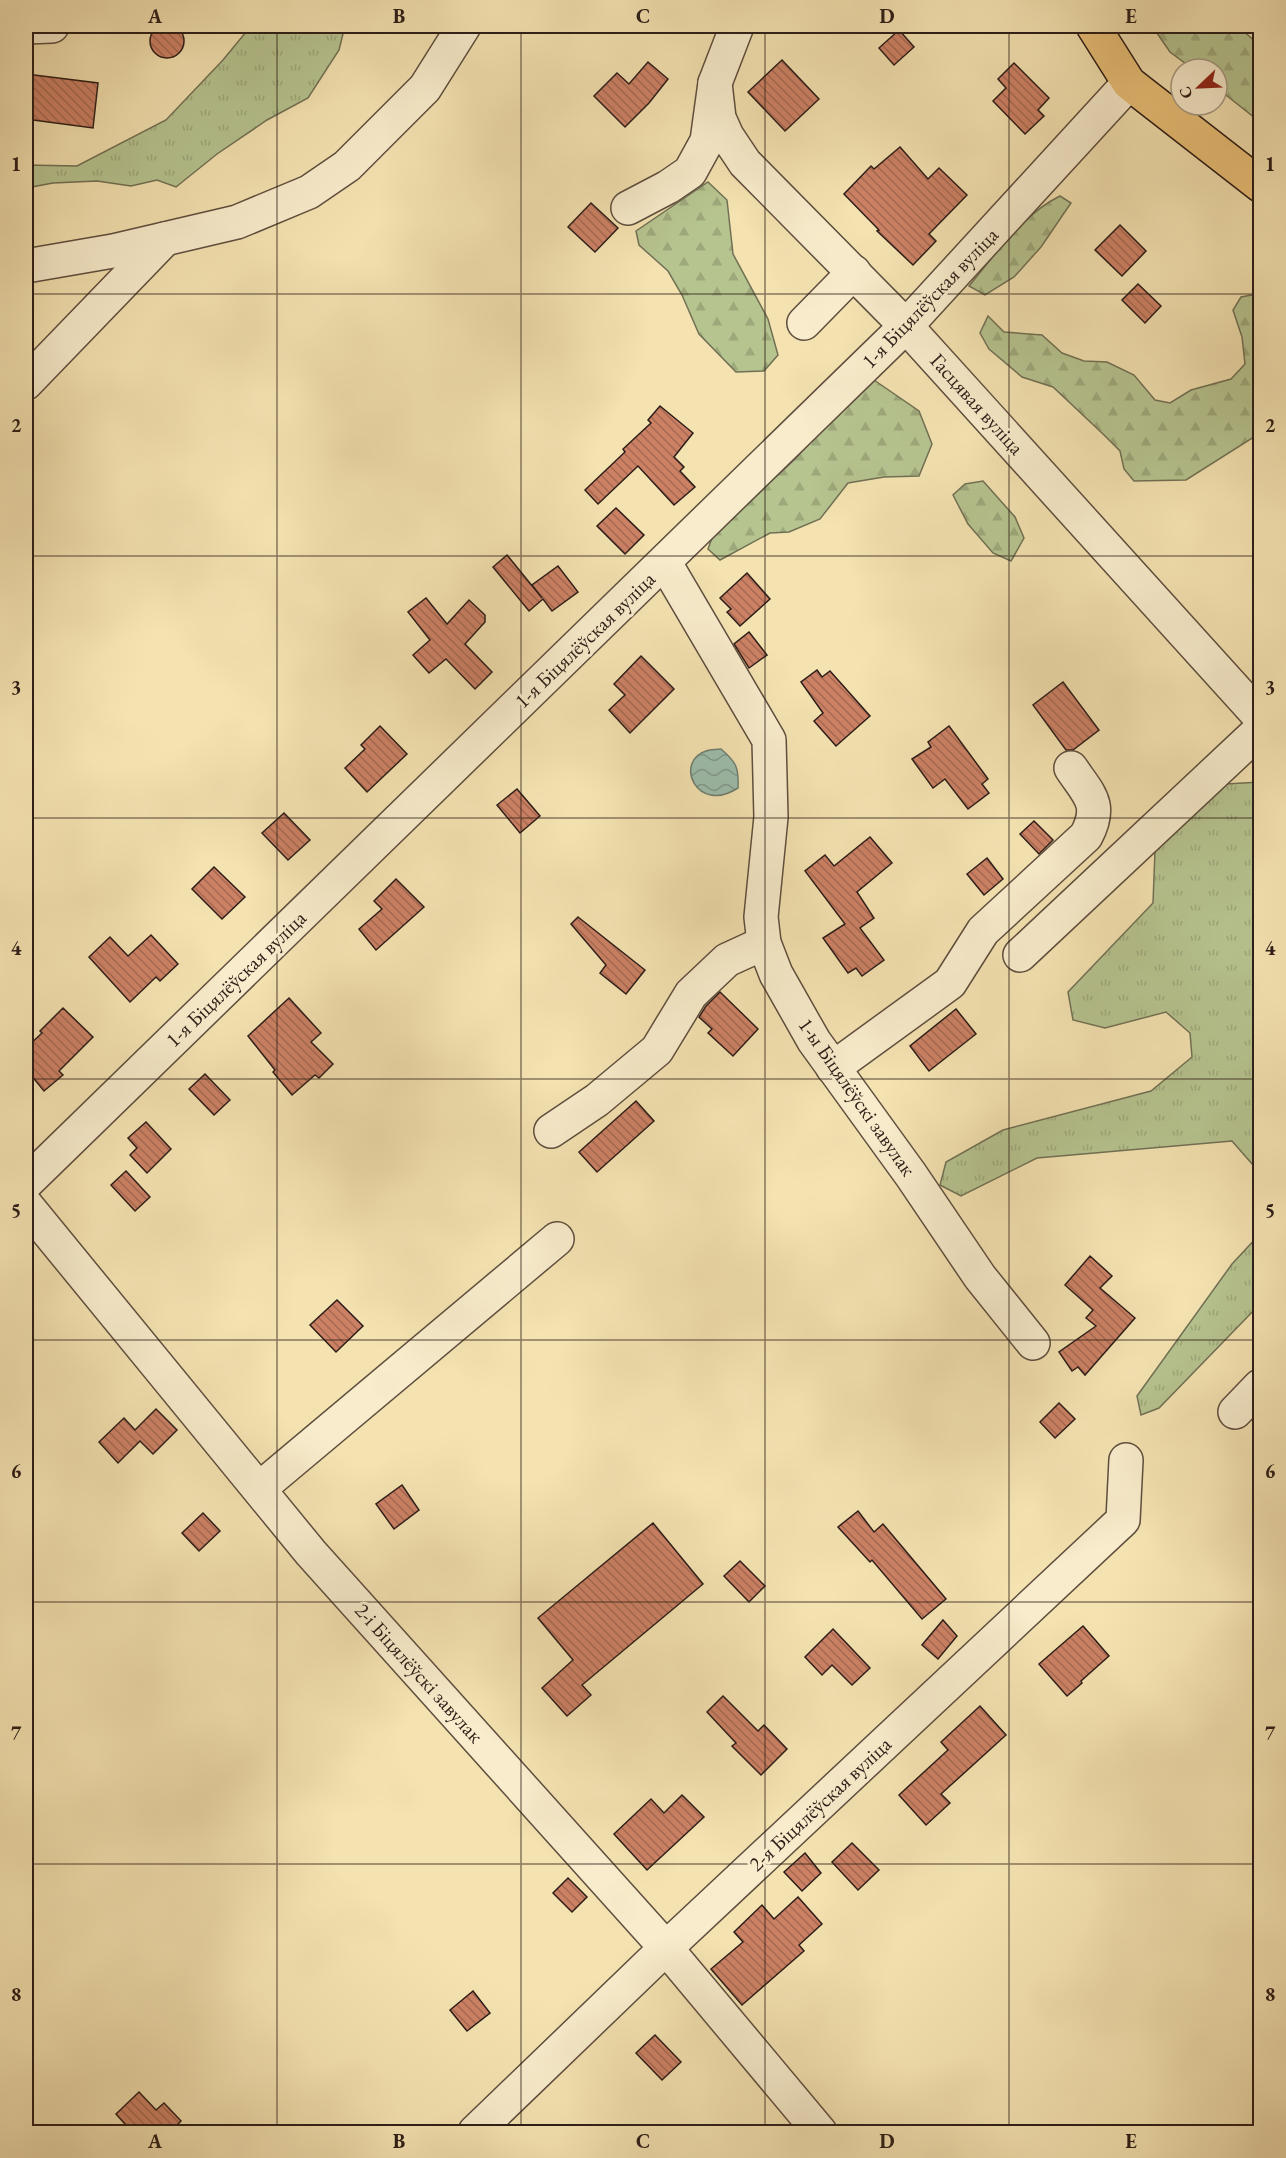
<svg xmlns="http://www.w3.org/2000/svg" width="1286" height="2158" font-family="'EB Garamond',serif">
<defs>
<pattern id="grass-tufts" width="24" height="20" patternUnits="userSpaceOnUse" patternTransform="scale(1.5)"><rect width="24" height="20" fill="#b6c490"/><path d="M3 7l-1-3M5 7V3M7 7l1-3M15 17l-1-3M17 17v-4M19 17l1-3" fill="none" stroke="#9da87b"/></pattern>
<pattern id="forest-firs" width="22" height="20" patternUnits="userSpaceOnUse" patternTransform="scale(1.5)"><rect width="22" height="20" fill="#b6c490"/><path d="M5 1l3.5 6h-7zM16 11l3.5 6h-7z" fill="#9da87b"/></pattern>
<pattern id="water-waves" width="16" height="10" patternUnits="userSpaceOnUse" patternTransform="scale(1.5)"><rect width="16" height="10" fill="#9cbead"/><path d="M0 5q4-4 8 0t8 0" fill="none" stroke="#7f9a8c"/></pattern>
<pattern id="building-back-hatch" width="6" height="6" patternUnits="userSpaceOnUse" patternTransform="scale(1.5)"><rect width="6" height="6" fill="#cc8165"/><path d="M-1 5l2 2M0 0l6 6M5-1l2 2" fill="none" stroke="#a66952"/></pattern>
</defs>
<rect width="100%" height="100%" fill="#f4e2b1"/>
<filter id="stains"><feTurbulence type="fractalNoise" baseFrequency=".00333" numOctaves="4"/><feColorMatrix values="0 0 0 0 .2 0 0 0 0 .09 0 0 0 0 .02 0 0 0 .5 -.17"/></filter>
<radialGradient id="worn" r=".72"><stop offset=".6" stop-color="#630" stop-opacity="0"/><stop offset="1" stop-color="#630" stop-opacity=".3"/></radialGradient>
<g fill="url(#grass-tufts)" stroke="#717054" stroke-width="1.5">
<path d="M 251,26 L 345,26 L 339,50 L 308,98 L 267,120 L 217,154 L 176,187 L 157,180 L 131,186 L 97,181 L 53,183 L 26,188 L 26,165 L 77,166 L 166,120 L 223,60 Z"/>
<path d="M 1260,782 L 1260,1173 L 1232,1141 L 1037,1158 L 961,1196 L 940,1185 L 946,1162 L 1003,1130 L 1151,1091 L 1192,1057 L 1190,1033 L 1166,1012 L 1105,1028 L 1073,1020 L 1068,992 L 1153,903 L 1155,851 L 1188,806 L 1226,784 Z"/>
<path d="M 1260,1234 L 1260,1304 L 1159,1408 L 1141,1415 L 1137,1396 L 1232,1264 Z"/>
</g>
<g fill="url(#forest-firs)" stroke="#717054" stroke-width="1.5">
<path d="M 1152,26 L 1238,26 L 1260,46 L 1260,122 L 1217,88 L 1217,69 L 1193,69 L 1170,52 Z"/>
<path d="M 708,182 L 727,200 L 733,254 L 768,319 L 778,355 L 764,371 L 736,372 L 699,334 L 682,295 L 668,271 L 639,245 L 636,231 Z"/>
<path d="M 1060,196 L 1071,203 L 1041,247 L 1014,277 L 985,295 L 969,286 C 994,256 1024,213 1060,196 Z"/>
<path d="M 1257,294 L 1260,295 L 1260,428 L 1254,437 L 1186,480 L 1134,481 L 1124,469 L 1120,451 L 1103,434 L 1053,387 L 1022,377 L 989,349 L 980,333 L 988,316 L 1004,332 L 1042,335 L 1062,353 L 1084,361 L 1107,362 L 1134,375 L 1155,400 L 1170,403 L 1191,390 L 1231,379 L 1245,364 L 1242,337 L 1233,310 L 1241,297 Z"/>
<path d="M 874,380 L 919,411 L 932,444 L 919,476 L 884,477 L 848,483 L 820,519 L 789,532 L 770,533 L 720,560 L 708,549 L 713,535 L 794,460 L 838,412 Z"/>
<path d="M 983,481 L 1015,517 L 1024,538 L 1011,561 L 993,553 L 968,524 L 953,495 L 965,484 Z"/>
</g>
<path fill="url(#water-waves)" stroke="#6f7e71" stroke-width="1.5" d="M 721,749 C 736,762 739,767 738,788 C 696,815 674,761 706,751 C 711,749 716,750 721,749 Z"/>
<g fill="url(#building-back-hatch)" stroke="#2c1d18" stroke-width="1.5">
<circle cx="167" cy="41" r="17"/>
<path d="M 899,30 L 914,47 L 894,65 L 879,48 Z"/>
<path d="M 782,60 L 819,99 L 785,131 L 748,92 Z"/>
<path d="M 648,62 L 668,79 L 649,103 L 625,127 L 594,96 L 617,73 L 629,84 Z"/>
<path d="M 1014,63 L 1049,98 L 1038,110 L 1044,116 L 1025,134 L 993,101 L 1006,88 L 998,79 Z"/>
<path d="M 26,74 L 98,83 L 93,128 L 26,119 Z"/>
<path d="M 900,147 L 928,179 L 939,168 L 967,195 L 929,234 L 936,241 L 913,265 L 877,231 L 879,230 L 844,194 L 871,166 L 874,169 Z"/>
<path d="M 591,203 L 618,228 L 595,252 L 568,227 Z"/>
<path d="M 1120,225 L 1146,251 L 1122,276 L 1095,250 Z"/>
<path d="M 1138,284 L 1161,306 L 1145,323 L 1122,300 Z"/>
<path d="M 660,406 L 693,433 L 674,457 L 684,467 L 680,471 L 695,487 L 674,505 L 638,466 L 598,504 L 585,490 L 625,452 L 623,449 L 651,423 L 648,420 Z"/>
<path d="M 616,508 L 644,535 L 625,554 L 597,526 Z"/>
<path d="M 507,555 L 542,598 L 532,585 L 558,566 L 578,592 L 552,611 L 543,599 L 529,611 L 493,567 Z"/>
<path d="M 747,573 L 770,599 L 740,626 L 727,612 L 731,609 L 720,598 Z"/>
<path d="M 426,598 L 447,624 L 469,600 L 485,615 L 485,622 L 465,644 L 492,672 L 475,689 L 446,659 L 429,673 L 413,655 L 430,640 L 408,612 Z"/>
<path d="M 749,632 L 767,655 L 749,668 L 734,644 Z"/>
<path d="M 641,656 L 674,689 L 630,733 L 609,710 L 625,695 L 614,684 Z"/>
<path d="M 817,670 L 822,677 L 830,671 L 870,716 L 836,746 L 814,721 L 823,713 L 801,682 Z"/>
<path d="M 1063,682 L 1099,730 L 1073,750 L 1066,750 L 1033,705 Z"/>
<path d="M 380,726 L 407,754 L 367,792 L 345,768 L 365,749 L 361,745 Z"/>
<path d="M 949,726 L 988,779 L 982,784 L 989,793 L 968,809 L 945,779 L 933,788 L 912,759 L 931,747 L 928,742 Z"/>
<path d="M 517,789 L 540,816 L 520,833 L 497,805 Z"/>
<path d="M 284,813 L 310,840 L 288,860 L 262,833 Z"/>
<path d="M 1034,821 L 1053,840 L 1039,854 L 1020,834 Z"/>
<path d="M 870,837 L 892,863 L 857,892 L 874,918 L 860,928 L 884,960 L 862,976 L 856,968 L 848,973 L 823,938 L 845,924 L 805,871 L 825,855 L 834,866 Z"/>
<path d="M 987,858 L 1003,879 L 984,895 L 967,874 Z"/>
<path d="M 214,867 L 245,897 L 222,919 L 192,889 Z"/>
<path d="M 396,879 L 424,907 L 376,950 L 359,929 L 382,909 L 374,901 Z"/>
<path d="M 578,917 L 645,970 L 626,994 L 600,973 L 606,965 L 571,924 Z"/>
<path d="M 151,935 L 178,964 L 160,981 L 156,977 L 130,1002 L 89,957 L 110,937 L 128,956 Z"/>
<path d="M 720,992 L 758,1029 L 733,1056 L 708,1033 L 712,1029 L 699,1017 L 706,1006 Z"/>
<path d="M 289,998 L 321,1033 L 311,1042 L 333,1064 L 319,1078 L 315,1075 L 292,1095 L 273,1072 L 275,1070 L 248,1036 Z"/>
<path d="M 63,1008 L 93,1037 L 59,1071 L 63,1075 L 44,1091 L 26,1069 L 26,1048 L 42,1033 L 40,1031 Z"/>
<path d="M 956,1009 L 976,1034 L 929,1071 L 910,1046 Z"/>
<path d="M 205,1074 L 230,1100 L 214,1115 L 189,1089 Z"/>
<path d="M 636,1101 L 654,1121 L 597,1172 L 579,1152 Z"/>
<path d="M 146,1122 L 171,1149 L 147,1173 L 130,1155 L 137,1148 L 128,1138 Z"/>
<path d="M 126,1171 L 150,1197 L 135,1211 L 111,1185 Z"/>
<path d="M 1090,1256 L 1112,1276 L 1100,1288 L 1135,1318 L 1085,1375 L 1078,1367 L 1072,1371 L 1059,1352 L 1096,1326 L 1086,1318 L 1093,1310 L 1065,1285 Z"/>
<path d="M 337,1300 L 363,1326 L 336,1352 L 310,1325 Z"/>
<path d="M 1059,1403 L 1075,1419 L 1055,1438 L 1040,1422 Z"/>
<path d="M 156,1409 L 177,1430 L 153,1454 L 140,1441 L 118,1463 L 99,1442 L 124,1418 L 135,1430 Z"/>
<path d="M 402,1485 L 419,1510 L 394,1529 L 376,1504 Z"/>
<path d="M 858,1511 L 874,1532 L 883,1524 L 946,1599 L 922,1619 L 872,1560 L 870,1562 L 838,1527 Z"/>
<path d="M 203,1513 L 220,1531 L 199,1551 L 182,1533 Z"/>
<path d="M 653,1523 L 703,1584 L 582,1685 L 591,1695 L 567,1716 L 542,1688 L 573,1660 L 538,1618 Z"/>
<path d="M 740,1561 L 765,1586 L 749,1602 L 724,1576 Z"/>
<path d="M 943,1620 L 957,1636 L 938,1659 L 922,1645 Z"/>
<path d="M 1083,1626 L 1109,1656 L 1081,1681 L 1082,1683 L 1067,1696 L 1039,1664 Z"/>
<path d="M 833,1629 L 870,1668 L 852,1685 L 832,1665 L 822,1675 L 805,1657 Z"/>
<path d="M 723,1696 L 758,1731 L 764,1725 L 787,1749 L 761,1775 L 732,1746 L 736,1743 L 707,1712 Z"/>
<path d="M 980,1706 L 1006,1735 L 941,1794 L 950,1803 L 926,1825 L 899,1795 L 948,1750 L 941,1742 Z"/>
<path d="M 682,1795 L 704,1817 L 647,1870 L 614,1834 L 651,1799 L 664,1813 Z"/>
<path d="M 852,1843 L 879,1870 L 858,1890 L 832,1862 Z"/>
<path d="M 805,1853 L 821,1873 L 802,1891 L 784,1872 Z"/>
<path d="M 568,1878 L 587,1897 L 572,1912 L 553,1893 Z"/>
<path d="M 798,1897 L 822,1924 L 799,1945 L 804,1951 L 742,2005 L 711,1969 L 743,1942 L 734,1932 L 762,1905 L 774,1919 Z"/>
<path d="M 473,1991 L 490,2013 L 467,2031 L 450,2010 Z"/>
<path d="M 655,2035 L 681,2062 L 662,2080 L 636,2053 Z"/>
<path d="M 139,2092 L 156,2110 L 164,2103 L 181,2121 L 169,2133 L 133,2133 L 116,2114 Z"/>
</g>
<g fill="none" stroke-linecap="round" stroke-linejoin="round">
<g stroke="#5e4e3e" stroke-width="36">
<g id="minor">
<path d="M 26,27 L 52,26"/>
<path d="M 715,83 L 719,118 L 727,136 L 745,163 L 906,326 L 1260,717"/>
<path d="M 628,208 L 668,187 L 690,172 L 707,141 L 715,83 L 737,26"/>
<path d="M 26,266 L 113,251 L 237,222 L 309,192 L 347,166 L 425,88 L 464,26"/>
<path d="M 804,323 L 854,272"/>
<path d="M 26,383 L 165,239"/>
<path d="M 665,563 L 769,740 L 771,817 L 761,917 L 764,943 L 776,974 L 814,1041 L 911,1175 L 980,1277 L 1033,1343"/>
<path d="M 1020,955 L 1260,730"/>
<path d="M 833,1068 L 950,983 L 983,931 L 1086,836 C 1103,804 1089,795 1071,768"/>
<path d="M 551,1131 L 597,1100 L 657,1050 L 691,994 L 727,960 L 764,943"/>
<path d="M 26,1183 L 906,326 L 1129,83"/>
<path d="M 26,1205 L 311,1553 L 666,1948 L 820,2132"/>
<path d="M 1235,1412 L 1260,1386"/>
<path d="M 259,1489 L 557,1239"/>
<path d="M 475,2132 L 666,1948 L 1123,1520 L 1126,1460"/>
</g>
</g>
<g stroke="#2c1d18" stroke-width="36">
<path id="major" d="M 1093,26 L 1129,83 L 1260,185"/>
</g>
<use href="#minor" stroke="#f8eccc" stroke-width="33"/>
<use href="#major" stroke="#eac178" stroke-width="33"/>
</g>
<path fill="none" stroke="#2c1d18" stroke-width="1.5" stroke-opacity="0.55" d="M 277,26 L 277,2132M 521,26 L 521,2132M 765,26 L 765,2132M 1009,26 L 1009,2132M 26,294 L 1260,294M 26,556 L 1260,556M 26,818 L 1260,818M 26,1079 L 1260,1079M 26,1340 L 1260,1340M 26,1602 L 1260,1602M 26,1864 L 1260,1864"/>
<g text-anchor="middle" stroke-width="6" stroke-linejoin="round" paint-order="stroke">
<g font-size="21" fill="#2c1d18" stroke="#f8eccc">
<text transform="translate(930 298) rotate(-46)" y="7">1-я Біцялёўская вуліца</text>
<text transform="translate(977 404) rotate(48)" y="7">Гасцявая вуліца</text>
<text transform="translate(585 640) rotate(-44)" y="7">1-я Біцялёўская вуліца</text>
<text transform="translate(236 979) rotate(-44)" y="7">1-я Біцялёўская вуліца</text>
<text transform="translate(857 1097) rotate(55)" y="7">1-ы Біцялёўскі завулак</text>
<text transform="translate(419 1673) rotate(48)" y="7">2-і Біцялёўскі завулак</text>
<text transform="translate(820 1804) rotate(-43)" y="7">2-я Біцялёўская вуліца</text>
</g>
</g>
<rect width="1286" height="2158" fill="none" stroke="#f4e2b1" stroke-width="66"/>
<g transform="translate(1199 87) rotate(247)"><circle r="28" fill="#f8eccc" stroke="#a69984" stroke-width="1.5"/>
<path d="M0-4.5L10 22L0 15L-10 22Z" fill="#8f2418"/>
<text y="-9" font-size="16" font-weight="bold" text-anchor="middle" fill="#2c1d18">С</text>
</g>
<rect x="33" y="33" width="1220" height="2092" fill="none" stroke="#2c1d18" stroke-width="2"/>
<g font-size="20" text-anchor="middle" font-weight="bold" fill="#2c1d18">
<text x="155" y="23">A</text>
<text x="399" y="23">B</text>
<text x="643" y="23">C</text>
<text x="887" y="23">D</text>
<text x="1131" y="23">E</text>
<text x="16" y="171">1</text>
<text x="1270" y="171">1</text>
<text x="16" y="432">2</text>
<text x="1270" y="432">2</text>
<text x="16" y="694">3</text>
<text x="1270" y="694">3</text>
<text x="16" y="955">4</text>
<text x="1270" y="955">4</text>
<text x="16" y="1217">5</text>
<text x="1270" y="1217">5</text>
<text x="16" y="1478">6</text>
<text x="1270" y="1478">6</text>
<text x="16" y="1740">7</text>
<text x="1270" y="1740">7</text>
<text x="16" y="2001">8</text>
<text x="1270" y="2001">8</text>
<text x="155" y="2148">A</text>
<text x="399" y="2148">B</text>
<text x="643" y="2148">C</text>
<text x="887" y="2148">D</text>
<text x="1131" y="2148">E</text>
</g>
<rect width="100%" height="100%" filter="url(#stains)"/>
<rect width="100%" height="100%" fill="url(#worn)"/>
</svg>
